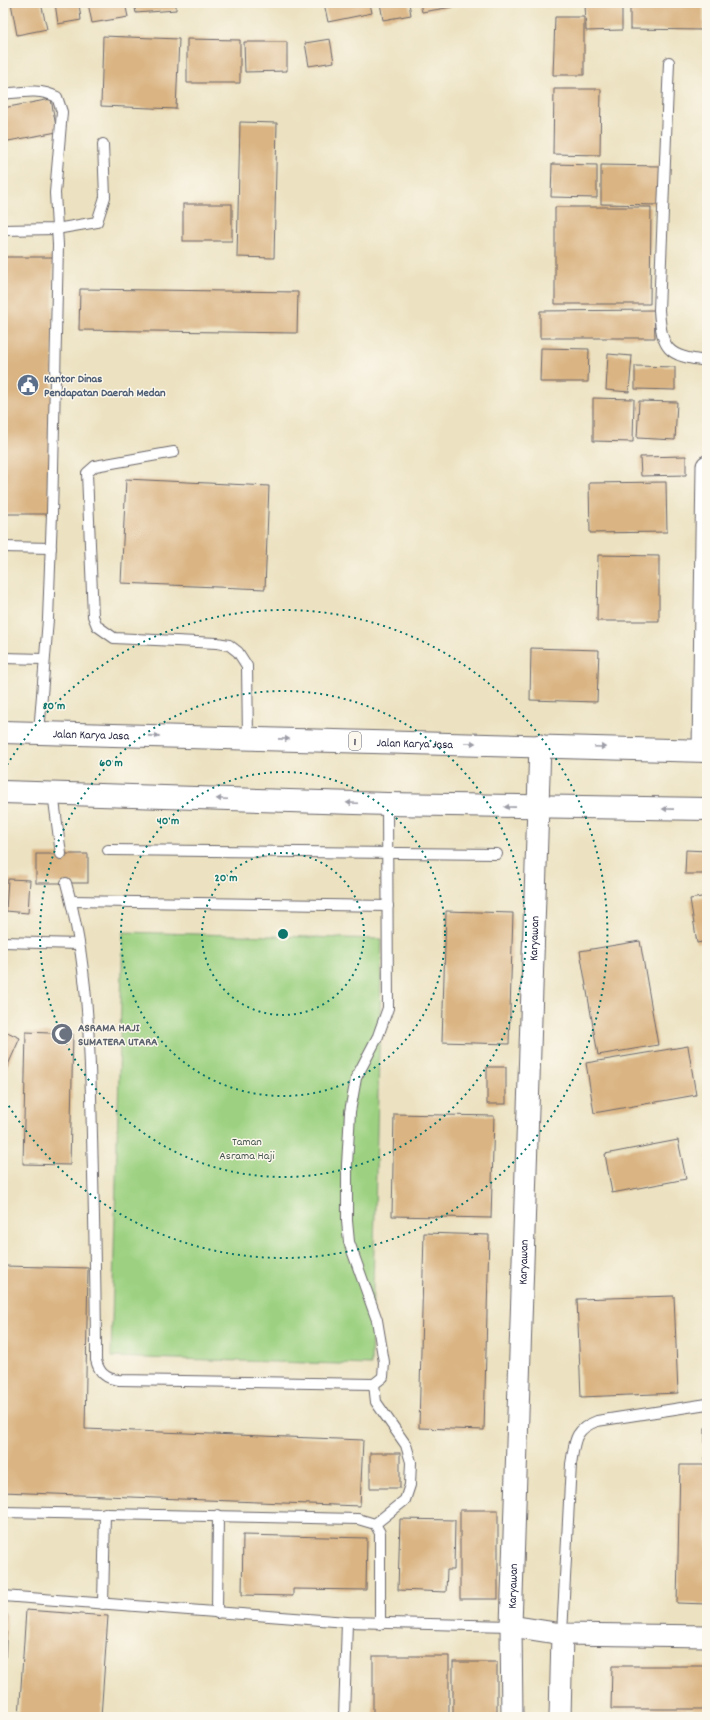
<svg xmlns="http://www.w3.org/2000/svg" width="710" height="1720" font-family="Dekko,sans-serif">
<rect width="100%" height="100%" fill="#fbf7ec"/>
<filter id="ink" filterUnits="userSpaceOnUse"><feTurbulence type="fractalNoise" baseFrequency=".025" numOctaves="2"/><feDisplacementMap in="SourceGraphic" scale="8" xChannelSelector="R" yChannelSelector="G"/><feConvolveMatrix kernelMatrix="1 2 1 2 8 2 1 2 1" color-interpolation-filters="sRGB"/></filter>
<filter id="wash" filterUnits="userSpaceOnUse"><feTurbulence type="fractalNoise" baseFrequency=".012" numOctaves="4" result="noise"/><feDisplacementMap in="SourceGraphic" scale="16" xChannelSelector="R" yChannelSelector="G"/><feGaussianBlur stdDeviation="0.9" result="paint"/><feColorMatrix in="noise" values="0 0 0 0 0 0 0 0 0 0 0 0 0 0 0 0 0 1.4 0 .05"/><feComposite in="paint" operator="in"/></filter>
<g filter="url(#wash)">
<rect width="100%" height="100%" fill="#ece2c1"/>
<path fill="#9dd181" stroke="#607a5e" d="M 123,932 L 382,939 L 371,1365 L 111,1357 Z"/>
<g id="blocks">
<g fill="#dab482">
<path d="M 11,3 L 41,3 L 47,29 L 17,35 Z"/>
<path d="M 55,3 L 79,3 L 81,20 L 58,24 Z"/>
<path d="M 88,3 L 125,3 L 128,17 L 92,23 Z"/>
<path d="M 134,3 L 176,3 L 176,10 L 136,13 Z"/>
<path d="M 324,3 L 370,3 L 372,13 L 328,22 Z"/>
<path d="M 380,3 L 409,3 L 411,15 L 383,20 Z"/>
<path d="M 420,3 L 451,3 L 452,7 L 422,12 Z"/>
<path d="M 585,3 L 622,3 L 622,30 L 586,31 Z"/>
<path d="M 630,3 L 703,3 L 703,30 L 630,29 Z"/>
<path d="M 555,17 L 584,17 L 584,75 L 553,75 Z"/>
<path d="M 103,36 L 179,39 L 176,109 L 101,106 Z"/>
<path d="M 187,39 L 240,40 L 240,83 L 187,83 Z"/>
<path d="M 330,39 L 334,62 L 309,66 L 305,43 Z"/>
<path d="M 244,42 L 287,42 L 287,71 L 245,72 Z"/>
<path d="M 554,89 L 601,89 L 600,155 L 553,154 Z"/>
<path d="M 51,99 L 57,132 L 3,142 L 3,108 Z"/>
<path d="M 240,122 L 277,123 L 274,258 L 237,257 Z"/>
<path d="M 552,164 L 597,165 L 597,198 L 551,197 Z"/>
<path d="M 601,165 L 660,166 L 659,205 L 601,204 Z"/>
<rect x="183" y="204" width="49" height="37"/>
<path d="M 555,207 L 651,207 L 650,304 L 555,304 Z"/>
<path d="M 3,257 L 53,257 L 52,514 L 3,514 Z"/>
<path d="M 80,289 L 298,292 L 297,333 L 79,330 Z"/>
<path d="M 654,310 L 655,338 L 540,338 L 540,311 Z"/>
<path d="M 541,348 L 589,349 L 588,382 L 540,382 Z"/>
<path d="M 608,354 L 632,356 L 629,392 L 606,390 Z"/>
<path d="M 635,366 L 675,367 L 675,390 L 635,389 Z"/>
<path d="M 593,398 L 634,399 L 633,442 L 593,441 Z"/>
<path d="M 639,401 L 677,402 L 675,440 L 637,438 Z"/>
<path d="M 686,456 L 686,475 L 641,476 L 640,457 Z"/>
<path d="M 126,479 L 269,486 L 265,589 L 121,583 Z"/>
<path d="M 666,482 L 667,532 L 590,533 L 589,483 Z"/>
<path d="M 598,555 L 659,556 L 659,621 L 597,621 Z"/>
<path d="M 531,648 L 599,650 L 597,702 L 530,700 Z"/>
<path d="M 686,850 L 707,851 L 707,874 L 685,874 Z"/>
<rect x="36" y="854" width="52" height="29"/>
<path d="M 8,879 L 30,880 L 28,913 L 6,911 Z"/>
<path d="M 707,896 L 707,941 L 697,943 L 690,899 Z"/>
<path d="M 446,911 L 513,913 L 509,1044 L 442,1042 Z"/>
<path d="M 640,941 L 658,1045 L 598,1055 L 580,951 Z"/>
<path d="M 3,1030 L 20,1038 L 3,1076 Z"/>
<path d="M 26,1032 L 73,1034 L 70,1165 L 23,1164 Z"/>
<path d="M 688,1046 L 696,1095 L 594,1113 L 586,1063 Z"/>
<rect x="487" y="1067" width="19" height="37"/>
<path d="M 394,1114 L 494,1116 L 491,1218 L 392,1216 Z"/>
<path d="M 678,1140 L 686,1179 L 612,1193 L 605,1154 Z"/>
<path d="M 424,1233 L 489,1235 L 484,1430 L 419,1428 Z"/>
<path d="M 4,1266 L 88,1268 L 85,1429 L 363,1440 L 360,1506 L 3,1492 Z"/>
<path d="M 674,1296 L 678,1393 L 581,1397 L 577,1299 Z"/>
<rect x="705" y="1428" width="2" height="32"/>
<rect x="370" y="1453" width="30" height="35"/>
<path d="M 680,1465 L 707,1465 L 707,1604 L 677,1603 Z"/>
<rect x="460" y="1510" width="38" height="89"/>
<path d="M 400,1519 L 455,1520 L 454,1570 L 447,1570 L 446,1592 L 398,1590 Z"/>
<path d="M 243,1535 L 367,1538 L 366,1590 L 293,1589 L 293,1596 L 242,1595 Z"/>
<path d="M 26,1610 L 108,1616 L 101,1717 L 19,1717 Z"/>
<path d="M 3,1614 L 7,1614 L 4,1694 L 3,1694 Z"/>
<rect x="373" y="1656" width="76" height="61"/>
<rect x="453" y="1662" width="44" height="55"/>
<path d="M 612,1666 L 707,1666 L 707,1709 L 611,1709 Z"/>
</g>
</g>
</g>
<g filter="url(#ink)">
<use href="#blocks" fill-opacity="0" stroke="#69656a" stroke-width="1"/>
<g fill="none" stroke-linecap="round" stroke-linejoin="round">
<g stroke="#69656a" stroke-width="12">
<g id="service">
<path d="M 669,62 L 659,310 C 662,350 667,356 707,361"/>
<path d="M 3,94 C 22,92 40,88 57,97 L 62,112 L 55,193 L 58,245 L 52,514 L 48,619 L 39,733"/>
<path d="M 3,230 L 56,229 L 97,222 L 105,197 L 103,144"/>
<path d="M 174,452 L 95,466 L 87,473 L 93,616 L 97,626 L 114,638 L 217,643 L 229,645 L 238,652 L 247,666 L 248,738"/>
<path d="M 3,547 L 51,548"/>
<path d="M 3,658 L 44,659"/>
<path d="M 53,793 L 61,854"/>
<path d="M 108,850 L 497,854"/>
<path d="M 66,883 C 89,965 90,1051 92,1136 C 94,1211 96,1285 96,1360 C 99,1373 106,1379 119,1380 L 374,1384 L 383,1377 L 384,1362 L 377,1320 L 349,1242 L 347,1221 L 347,1165 L 350,1112 L 356,1078 L 378,1036 L 388,1008 L 387,804"/>
<path d="M 71,901 L 388,906"/>
<path d="M 3,942 L 79,944"/>
<path d="M 374,1384 L 376,1402 L 406,1445 L 411,1462 L 410,1485 L 405,1500 L 375,1524"/>
<path d="M 3,1512 L 358,1519 L 375,1524 L 380,1533 L 380,1624"/>
<path d="M 3,1596 L 347,1622 L 511,1626"/>
<path d="M 103,1604 L 105,1513"/>
<path d="M 217,1613 L 218,1515"/>
<path d="M 562,1634 L 571,1464 C 575,1442 573,1430 597,1421 L 707,1404"/>
<path d="M 344,1717 L 347,1622"/>
</g>
</g>
<g stroke="#69656a" stroke-width="23">
<g id="minor">
<path d="M 703,751 L 707,466"/>
<path d="M 511,1626 L 562,1634 L 707,1636"/>
<path id="s1" d="M 512,1717 L 511,1626 L 540,745"/>
<path d="M 560,1717 L 562,1634"/>
</g>
</g>
<g stroke="#69656a" stroke-width="24">
<g id="trunk">
<path id="s2" d="M 3,732 L 707,751"/>
<path d="M 3,792 L 387,804 L 707,809"/>
</g>
</g>
<use href="#service" stroke="#fff" stroke-width="10"/>
<use href="#minor" stroke="#fff" stroke-width="21"/>
<use href="#trunk" stroke="#fff" stroke-width="22"/>
</g>
<defs><path id="oneway-solid" d="M-6-.8H1V-3.2L6.5 0L1 3.2V.8H-6Z"/></defs>
<g fill="#9c9ca7">
<use href="#oneway-solid" transform="translate(154 736) rotate(1)"/>
<use href="#oneway-solid" transform="translate(284 739) rotate(1)"/>
<use href="#oneway-solid" transform="translate(470 743) rotate(1)"/>
<use href="#oneway-solid" transform="translate(600 747) rotate(2)"/>
<use href="#oneway-solid" transform="translate(222 799) rotate(-178)"/>
<use href="#oneway-solid" transform="translate(352 803) rotate(-178)"/>
<use href="#oneway-solid" transform="translate(510 807) rotate(-179)"/>
<use href="#oneway-solid" transform="translate(668 809) rotate(-179)"/>
</g>
</g>
<g fill="none" stroke="#0f766e" stroke-width="2" stroke-dasharray="2 4">
<circle cx="283" cy="934" r="81"/>
<circle cx="283" cy="934" r="162"/>
<circle cx="283" cy="934" r="243"/>
<path d="M4 770A324 324 0 1 1 4 1098"/>
</g>
<defs>
<g id="civic-disc" transform="scale(1.15)"><circle r="9.5" fill="#5c6f8a" stroke="#fbf7ec"/><path d="M-.6-6.5H3V-4.5H.6V-3L4-1V1h2V6H-6V1h2V-1L-.6-3ZM-1.2 2.5V6h2.4V2.5Z" fill="#fff"/></g>
<g id="mosque-disc" transform="scale(1.15)"><circle r="9.5" fill="#6b7280" stroke="#fbf7ec"/><path d="M3.5-4.9A6 6 0 1 0 3.5 4.9A5 5 0 1 1 3.5-4.9Z" fill="#fff"/></g>
</defs>
<g fill-rule="evenodd">
<use href="#civic-disc" x="28" y="385"/>
<use href="#mosque-disc" x="62" y="1034"/>
</g>
<g text-anchor="middle" stroke-width="3" stroke-linejoin="round" paint-order="stroke">
<rect fill="#fbf7ec" stroke="#636270" stroke-width="1" x="349" y="732" width="12" height="18" rx="3"/>
<g font-size="11" font-weight="bold" fill="#22223b">
<text x="355" y="745">1</text>
</g>
<g font-size="12" font-weight="bold" fill="#4e5e75" stroke="#fbf7ec" text-anchor="start">
<text x="44" y="382">Kantor Dinas<tspan x="44" dy="14">Pendapatan Daerah Medan</tspan></text>
</g>
<g font-size="12" fill="#22223b" stroke="#fbf7ec">
<text dy="4" stroke="none"><textPath href="#s2" startOffset="88">Jalan Karya Jasa</textPath></text>
<text dy="4" stroke="none"><textPath href="#s2" startOffset="412">Jalan Karya Jasa</textPath></text>
<text dy="4" stroke="none"><textPath href="#s1" startOffset="779">Karyawan</textPath></text>
<text dy="4" stroke="none"><textPath href="#s1" startOffset="455">Karyawan</textPath></text>
<text dy="4" stroke="none"><textPath href="#s1" startOffset="131">Karyawan</textPath></text>
</g>
<g font-size="12" font-weight="bold" fill="#5b616d" stroke="#fbf7ec" text-anchor="start">
<text x="78" y="1031">ASRAMA HAJI<tspan x="78" dy="14">SUMATERA UTARA</tspan></text>
</g>
<g font-size="12" fill="#475750" stroke="#fbf7ec">
<text x="247" y="1145">Taman<tspan x="247" dy="14">Asrama Haji</tspan></text>
</g>
</g>
<circle cx="283" cy="934" r="6" fill="#0f766e" stroke="#fbf7ec" stroke-width="2"/>
<g font-size="12" text-anchor="middle" font-weight="bold" fill="#0f766e" stroke="#fbf7ec" stroke-width="3" stroke-linejoin="round" paint-order="stroke">
<text x="54" y="709">80 m</text>
<text x="111" y="766">60 m</text>
<text x="168" y="824">40 m</text>
<text x="226" y="881">20 m</text>
</g>
<rect width="710" height="1720" fill="none" stroke="#fbf7ec" stroke-width="16"/>
</svg>
